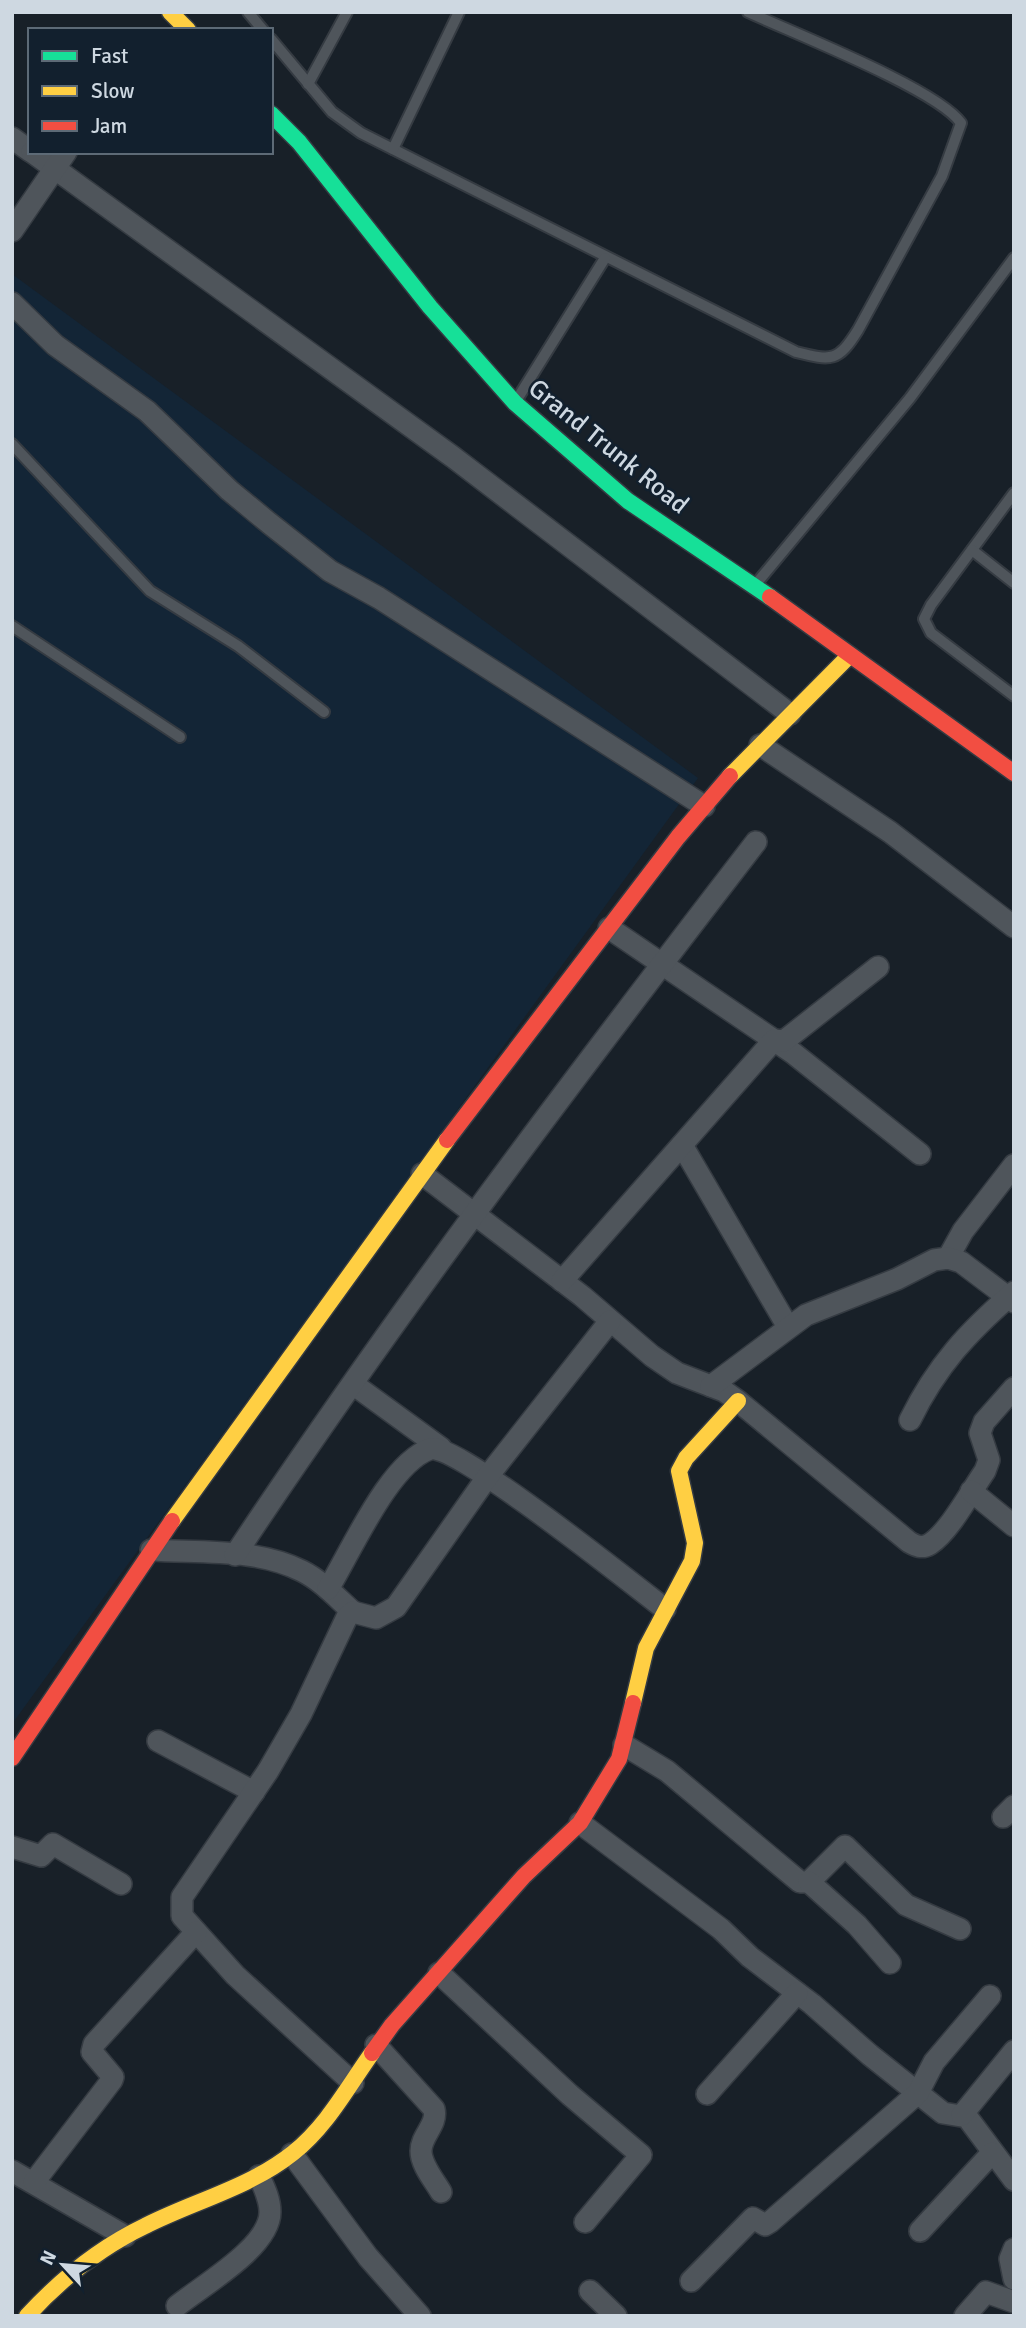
<svg xmlns="http://www.w3.org/2000/svg" width="1026" height="2328" font-family="Signika,sans-serif">
<rect width="100%" height="100%" fill="#182028"/>
<path fill="#132536" d="M 12,274 L 698,778 L 12,1724 Z"/>
<g fill="none" stroke-linecap="round" stroke-linejoin="round">
<g stroke="#353b42" stroke-width="14">
<g id="lane">
<path d="M 248,12 L 263,30"/>
<path d="M 271,39 L 332,112 L 361,133 L 796,352 C 832,361 838,362 858,330 L 942,176 L 961,123 C 937,89 793,33 748,12"/>
<path d="M 308,84 L 347,12"/>
<path d="M 393,149 L 459,12"/>
<path d="M 516,401 L 605,258"/>
<path d="M 12,444 L 150,591 L 238,646 L 324,712"/>
<path d="M 1014,493 L 931,605 L 924,619 L 931,633 L 1014,696"/>
<path d="M 972,550 L 1014,583"/>
<path d="M 756,584 L 910,398 L 1014,258"/>
<path d="M 12,626 L 180,737"/>
</g>
</g>
<g stroke="#353b42" stroke-width="24">
<g id="street">
<path d="M 12,138 L 30,151"/>
<path d="M 32,152 L 453,457 L 790,714"/>
<path d="M 12,231 L 66,152"/>
<path d="M 12,303 L 55,345 L 147,411 L 229,490 L 269,523 L 330,571 L 379,598 L 704,806"/>
<path d="M 760,745 L 890,832 L 1014,927"/>
<path d="M 609,928 L 793,1053 L 920,1154"/>
<path d="M 682,1145 L 788,1327"/>
<path d="M 422,1174 L 582,1296 L 652,1356 L 677,1373 L 724,1391 L 738,1401 L 909,1542 C 916,1546 922,1549 930,1544 C 950,1531 971,1491 985,1471 L 989,1460 L 980,1433 L 984,1422 L 1014,1388"/>
<path d="M 948,1258 L 963,1231 L 1014,1165"/>
<path d="M 562,1281 L 774,1040 L 784,1041 L 878,967"/>
<path d="M 353,1384 L 441,1448"/>
<path d="M 711,1386 L 806,1315 L 897,1279 L 934,1260 L 948,1258 L 961,1262 L 1014,1302"/>
<path d="M 910,1420 C 937,1365 968,1332 1014,1292"/>
<path d="M 971,1491 L 1014,1526"/>
<path d="M 151,1550 C 200,1553 257,1548 302,1571 C 322,1581 337,1598 353,1612"/>
<path d="M 235,1555 C 397,1311 577,1074 756,842"/>
<path d="M 328,1589 C 351,1552 389,1463 430,1449 C 453,1440 635,1586 665,1609"/>
<path d="M 158,1741 L 254,1792"/>
<path d="M 624,1745 L 667,1771 L 800,1882 L 809,1882 L 845,1846 L 906,1905 L 960,1929"/>
<path d="M 1003,1817 L 1014,1806"/>
<path d="M 580,1823 L 721,1929 L 750,1957 L 812,2004 L 870,2055 L 943,2113 L 967,2117 L 1014,2180"/>
<path d="M 12,1847 L 41,1856 L 53,1844 L 121,1884"/>
<path d="M 809,1882 L 857,1925 L 890,1963"/>
<path d="M 439,1973 L 570,2095 L 641,2155 L 585,2222"/>
<path d="M 376,2045 L 434,2109 C 438,2125 421,2135 421,2151 C 421,2165 434,2180 441,2192"/>
<path d="M 353,2083 L 235,1975 L 182,1916 L 182,1897 L 268,1771 L 301,1714 L 347,1617 L 353,1612 L 376,1618 L 396,1607 L 488,1476 L 610,1321"/>
<path d="M 707,2094 L 797,1993"/>
<path d="M 962,2115 L 1014,2051"/>
<path d="M 292,2154 L 368,2257 L 420,2316"/>
<path d="M 12,2171 L 125,2236"/>
<path d="M 34,2182 L 112,2080 L 113,2077 L 92,2052 L 94,2044 L 196,1932"/>
<path d="M 920,2231 L 992,2153"/>
<path d="M 1014,2249 L 1010,2259 L 1014,2279"/>
<path d="M 691,2281 L 753,2218 L 765,2225 L 770,2222 L 918,2093 L 934,2062 L 990,1996"/>
<path d="M 590,2291 L 616,2316"/>
<path d="M 177,2306 C 203,2285 270,2247 270,2212 C 270,2199 264,2187 259,2176"/>
<path d="M 965,2316 L 986,2292 L 1014,2302"/>
</g>
</g>
<g stroke="#353b42" stroke-width="19">
<path id="fast" d="M 271,114 L 299,142 L 430,307 L 515,403 L 628,501 L 770,597"/>
</g>
<g stroke="#353b42" stroke-width="19">
<g id="slow">
<path d="M 170,12 L 188,30"/>
<path d="M 730,776 L 849,656"/>
<path d="M 172,1521 L 447,1140"/>
<path d="M 633,1703 L 646,1648 L 692,1561 L 695,1543 L 679,1471 L 686,1458 L 738,1401"/>
<path d="M 27,2316 C 61,2279 99,2248 145,2226 C 194,2201 249,2188 293,2153 C 327,2126 347,2088 372,2053"/>
</g>
</g>
<g stroke="#353b42" stroke-width="19">
<g id="jam">
<path d="M 770,597 L 1014,773"/>
<path d="M 447,1140 L 678,837 L 730,776"/>
<path d="M 12,1758 L 172,1521"/>
<path d="M 372,2053 L 392,2025 L 524,1876 L 580,1823 L 619,1759 L 633,1703"/>
</g>
</g>
<use href="#lane" stroke="#4f555b" stroke-width="10"/>
<use href="#street" stroke="#4f555b" stroke-width="21"/>
<use href="#fast" stroke="#16e098" stroke-width="16"/>
<use href="#slow" stroke="#ffcf43" stroke-width="16"/>
<use href="#jam" stroke="#f24e42" stroke-width="16"/>
</g>
<g text-anchor="middle" stroke-width="5" stroke-linejoin="round" paint-order="stroke">
<g font-size="26" fill="#ced8e1" stroke="#12202e">
<text transform="translate(609 446) rotate(39)" y="9">Grand Trunk Road</text>
</g>
</g>
<rect width="1026" height="2328" fill="none" stroke="#ced8e1" stroke-width="28"/>
<rect x="28" y="28" width="245" height="126" fill="#12202e" stroke="#5d6a76" stroke-width="2"/>
<rect x="42" y="51" width="35" height="10" fill="#16e098" stroke="#5d6a76" stroke-width="2"/>
<text x="91" y="63" font-size="21" fill="#ced8e1">Fast</text>
<rect x="42" y="86" width="35" height="10" fill="#ffcf43" stroke="#5d6a76" stroke-width="2"/>
<text x="91" y="98" font-size="21" fill="#ced8e1">Slow</text>
<rect x="42" y="121" width="35" height="10" fill="#f24e42" stroke="#5d6a76" stroke-width="2"/>
<text x="91" y="133" font-size="21" fill="#ced8e1">Jam</text>
<g transform="translate(63 2265) rotate(296)" stroke="#12202e" stroke-width="5" paint-order="stroke">
<path d="M0-5L12 26L0 18L-12 26Z" fill="#ced8e1"/>
<text y="-10" font-size="19" font-weight="bold" text-anchor="middle" fill="#ced8e1">N</text>
</g>
</svg>
